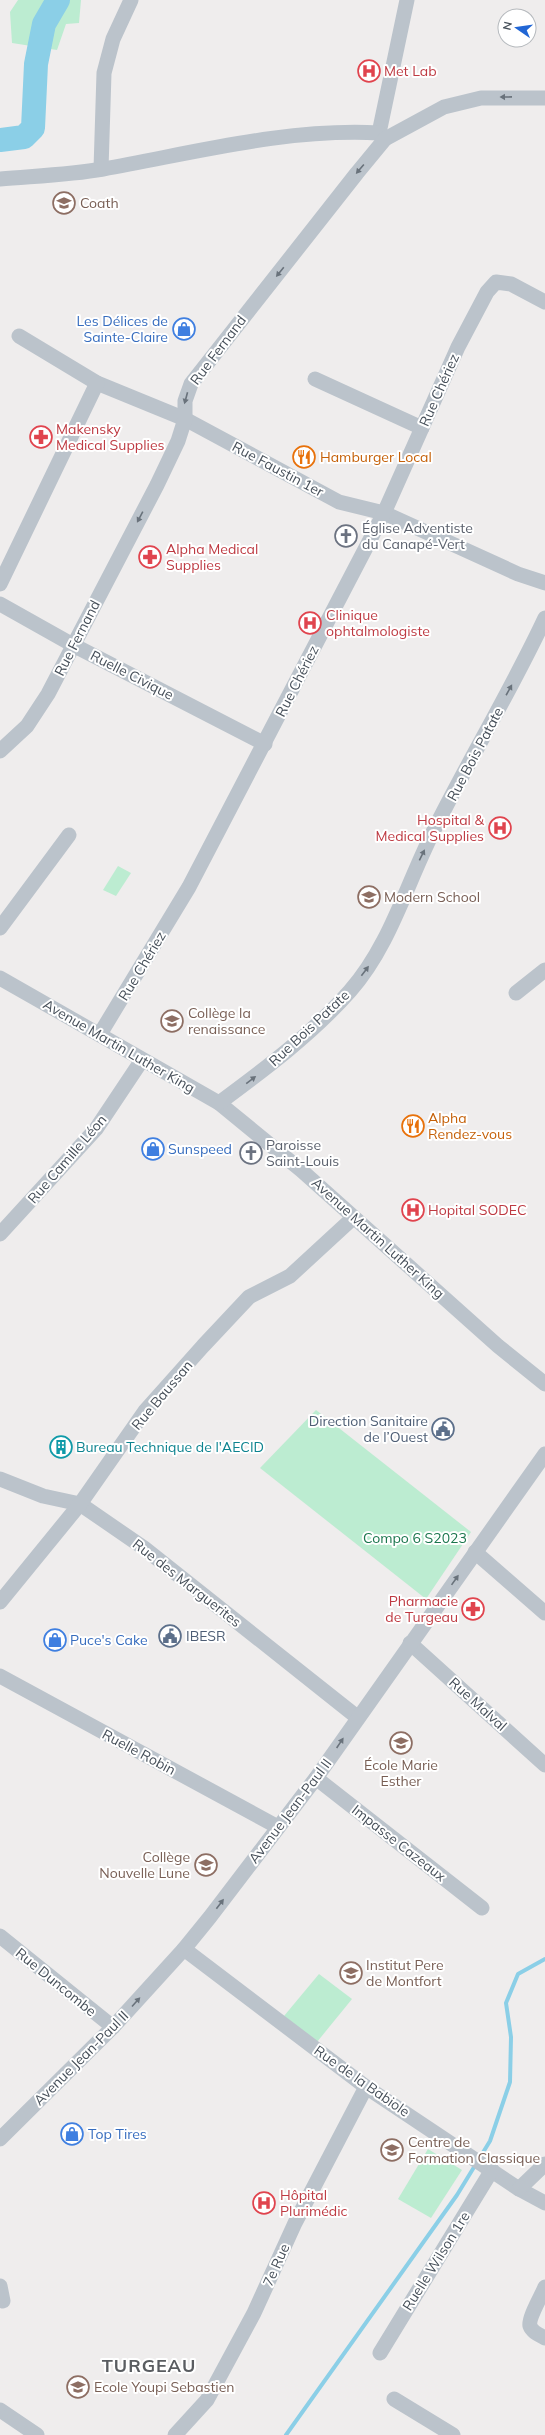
<svg xmlns="http://www.w3.org/2000/svg" width="545" height="2435" font-family="Mulish,sans-serif">
<rect width="100%" height="100%" fill="#efeded"/>
<g fill="#bcecd1">
<path d="M 18,0 L 81,0 L 79,23 L 66,24 L 57,50 L 12,43 L 10,12 Z"/>
<path d="M 118,866 L 131,873 L 116,896 L 103,890 Z"/>
<path d="M 316,1410 L 471,1532 L 426,1599 L 260,1468 Z"/>
<path d="M 319,1974 L 352,1999 L 317,2042 L 284,2016 Z"/>
<path d="M 428,2149 L 462,2170 L 431,2218 L 398,2199 Z"/>
</g>
<g fill="none" stroke-linecap="round" stroke-linejoin="round">
<path stroke="#8bcfe7" stroke-width="4" d="M 286,2435 L 457,2195 L 490,2141 L 510,2082 L 511,2037 L 506,2003 L 518,1974 L 545,1959"/>
<path stroke="#8bcfe7" stroke-width="24" d="M 0,140 L 24,137 L 33,128 L 36,64 L 44,24 L 58,0"/>
<g stroke="#bbc3cb" stroke-width="15">
<path d="M 379,133 L 407,0"/>
<path d="M 101,169 L 104,73 L 113,39 L 131,0"/>
<path d="M 0,179 C 34,176 69,175 103,169 C 194,153 286,128 379,133 L 385,139"/>
<path d="M 19,336 L 97,383 L 185,419 L 339,502 L 384,513 L 518,574 L 545,583"/>
<path d="M 315,379 L 422,428"/>
<path d="M 0,584 L 97,383"/>
<path d="M 0,604 L 73,645 L 265,744"/>
<path d="M 0,751 L 27,726 L 48,694 L 157,485 L 178,441 L 185,419 L 185,401 L 191,384 L 357,173 L 385,139 L 444,107 L 481,98 L 545,98"/>
<path d="M 0,928 L 69,835"/>
<path d="M 0,978 L 219,1103 L 301,1170 L 498,1346 L 545,1384"/>
<path d="M 516,993 L 545,970"/>
<path d="M 100,1034 L 189,887 L 384,513 L 458,347 L 487,292 L 496,282 L 511,284 L 545,302"/>
<path d="M 219,1103 C 265,1069 312,1034 350,991 C 389,947 406,886 432,834 C 468,761 511,691 545,618"/>
<path d="M 0,1234 L 96,1129 L 142,1060"/>
<path d="M 0,1479 L 43,1496 L 80,1504 L 144,1548 L 357,1717"/>
<path d="M 475,1552 L 545,1613"/>
<path d="M 0,1602 L 80,1504 L 145,1411 L 203,1346 L 249,1297 L 290,1276 L 353,1218"/>
<path d="M 410,1643 L 545,1765"/>
<path d="M 0,1676 L 278,1827"/>
<path d="M 316,1778 L 482,1908"/>
<path d="M 0,1936 L 113,2027"/>
<path d="M 184,1949 L 366,2087 L 519,2189 L 545,2203"/>
<path d="M 0,2139 L 113,2027 L 184,1949 L 210,1917 L 316,1778 L 545,1454"/>
<path d="M 519,2189 L 545,2164"/>
<path d="M 0,2286 L 3,2301"/>
<path d="M 545,2287 C 542,2295 528,2318 530,2326 C 532,2332 540,2335 545,2338"/>
<path d="M 380,2353 L 492,2170"/>
<path d="M 394,2399 L 453,2435"/>
<path d="M 0,2410 L 37,2435"/>
<path d="M 175,2435 L 207,2400 L 254,2313 L 295,2223 L 366,2087"/>
</g>
</g>
<defs><path id="oneway-solid" d="M-6-.8H1V-3.2L6.5 0L1 3.2V.8H-6Z"/></defs>
<g fill="#69727b">
<use href="#oneway-solid" transform="translate(506 97) rotate(179)"/>
<use href="#oneway-solid" transform="translate(360 169) rotate(130)"/>
<use href="#oneway-solid" transform="translate(280 272) rotate(129)"/>
<use href="#oneway-solid" transform="translate(186 398) rotate(105)"/>
<use href="#oneway-solid" transform="translate(140 517) rotate(118)"/>
<use href="#oneway-solid" transform="translate(509 690) rotate(-61)"/>
<use href="#oneway-solid" transform="translate(422 855) rotate(-64)"/>
<use href="#oneway-solid" transform="translate(365 971) rotate(-53)"/>
<use href="#oneway-solid" transform="translate(251 1080) rotate(-37)"/>
<use href="#oneway-solid" transform="translate(455 1580) rotate(-55)"/>
<use href="#oneway-solid" transform="translate(340 1743) rotate(-56)"/>
<use href="#oneway-solid" transform="translate(220 1904) rotate(-53)"/>
<use href="#oneway-solid" transform="translate(136 2002) rotate(-48)"/>
</g>
<defs>
<g id="hospital-ring" transform="scale(1.15)"><circle r="9.5" fill="#fff" stroke="#e0444e" stroke-width="1.5"/><path d="M-5-5h3v3.5h4V-5h3V5h-3V1.5h-4V5h-3Z" fill="#e0444e"/></g>
<g id="university-ring" transform="scale(1.15)"><circle r="9.5" fill="#fff" stroke="#8d6e63" stroke-width="1.5"/><path d="M0-5L7-2L0 1L-7-2ZM-4 1L0 2.5L4 1V4Q0 6-4 4Z" fill="#8d6e63"/></g>
<g id="shop-ring" transform="scale(1.15)"><circle r="9.5" fill="#fff" stroke="#3f7fe0" stroke-width="1.5"/><path d="M-5-2.5h2.3a2.7 3.5 0 0 1 5.4 0H5L5.5 6h-11ZM-1.5-2.5h3a1.5 2.3 0 0 0-3 0Z" fill="#3f7fe0"/></g>
<g id="pharmacy-ring" transform="scale(1.15)"><circle r="9.5" fill="#fff" stroke="#e0444e" stroke-width="1.5"/><path d="M-2-6h4v4h4v4h-4v4h-4v-4h-4v-4h4Z" fill="#e0444e"/></g>
<g id="restaurant-ring" transform="scale(1.15)"><circle r="9.5" fill="#fff" stroke="#e8710a" stroke-width="1.5"/><path d="M-5-6h1v4h1v-4h1v4h1v-4h1v5L-1.5 .5V6h-2V.5L-5-1ZM5-6V6H3V1.5H1.5Q1.5-4 5-6Z" fill="#e8710a"/></g>
<g id="church-ring" transform="scale(1.15)"><circle r="9.5" fill="#fff" stroke="#6b7280" stroke-width="1.5"/><path d="M-1.2-6h2.4v3.5h3.3v2.4h-3.3V6h-2.4V-.1h-3.3v-2.4h3.3Z" fill="#6b7280"/></g>
<g id="school-ring" transform="scale(1.15)"><circle r="9.5" fill="#fff" stroke="#8d6e63" stroke-width="1.5"/><path d="M0-5L7-2L0 1L-7-2ZM-4 1L0 2.5L4 1V4Q0 6-4 4Z" fill="#8d6e63"/></g>
<g id="civic-ring" transform="scale(1.15)"><circle r="9.5" fill="#fff" stroke="#5c6f8a" stroke-width="1.5"/><path d="M-.6-6.5H3V-4.5H.6V-3L4-1V1h2V6H-6V1h2V-1L-.6-3ZM-1.2 2.5V6h2.4V2.5Z" fill="#5c6f8a"/></g>
<g id="building-ring" transform="scale(1.15)"><circle r="9.5" fill="#fff" stroke="#0f9aa8" stroke-width="1.5"/><path d="M-4-6H4V6H1V3H-1V6H-4ZM-2.5-4.3h1.7v1.8h-1.7ZM.8-4.3h1.7v1.8H.8ZM-2.5-1h1.7V.8h-1.7ZM.8-1h1.7V.8H.8Z" fill="#0f9aa8"/></g>
</defs>
<g fill-rule="evenodd">
<use href="#hospital-ring" x="369" y="71"/>
<use href="#university-ring" x="64" y="203"/>
<use href="#shop-ring" x="184" y="329"/>
<use href="#pharmacy-ring" x="41" y="437"/>
<use href="#restaurant-ring" x="304" y="457"/>
<use href="#church-ring" x="346" y="536"/>
<use href="#pharmacy-ring" x="150" y="557"/>
<use href="#hospital-ring" x="310" y="623"/>
<use href="#hospital-ring" x="500" y="828"/>
<use href="#university-ring" x="369" y="897"/>
<use href="#school-ring" x="172" y="1021"/>
<use href="#restaurant-ring" x="413" y="1126"/>
<use href="#shop-ring" x="153" y="1149"/>
<use href="#church-ring" x="251" y="1153"/>
<use href="#hospital-ring" x="413" y="1210"/>
<use href="#civic-ring" x="443" y="1429"/>
<use href="#building-ring" x="61" y="1447"/>
<use href="#pharmacy-ring" x="473" y="1609"/>
<use href="#civic-ring" x="170" y="1636"/>
<use href="#shop-ring" x="55" y="1640"/>
<use href="#school-ring" x="401" y="1743"/>
<use href="#school-ring" x="206" y="1865"/>
<use href="#school-ring" x="351" y="1973"/>
<use href="#shop-ring" x="72" y="2134"/>
<use href="#school-ring" x="392" y="2150"/>
<use href="#hospital-ring" x="264" y="2203"/>
<use href="#school-ring" x="78" y="2387"/>
</g>
<g text-anchor="middle" stroke-width="4" stroke-linejoin="round" paint-order="stroke">
<g font-size="14" fill="#be3a42" stroke="#fff" text-anchor="start">
<text x="384" y="76">Met Lab</text>
<text x="56" y="434">Makensky<tspan x="56" dy="16">Medical Supplies</tspan></text>
<text x="166" y="554">Alpha Medical<tspan x="166" dy="16">Supplies</tspan></text>
<text x="326" y="620">Clinique<tspan x="326" dy="16">ophtalmologiste</tspan></text>
<text x="484" y="825" text-anchor="end">Hospital &amp;<tspan x="484" dy="16">Medical Supplies</tspan></text>
<text x="428" y="1215">Hopital SODEC</text>
<text x="458" y="1606" text-anchor="end">Pharmacie<tspan x="458" dy="16">de Turgeau</tspan></text>
<text x="280" y="2200">Hôpital<tspan x="280" dy="16">Plurimédic</tspan></text>
</g>
<g font-size="14" fill="#785e54" stroke="#fff" text-anchor="start">
<text x="80" y="208">Coath</text>
<text x="384" y="902">Modern School</text>
<text x="188" y="1018">Collège la<tspan x="188" dy="16">renaissance</tspan></text>
<text x="401" y="1770" text-anchor="middle">École Marie<tspan x="401" dy="16">Esther</tspan></text>
<text x="190" y="1862" text-anchor="end">Collège<tspan x="190" dy="16">Nouvelle Lune</tspan></text>
<text x="366" y="1970">Institut Pere<tspan x="366" dy="16">de Montfort</tspan></text>
<text x="408" y="2147">Centre de<tspan x="408" dy="16">Formation Classique</tspan></text>
<text x="94" y="2392">Ecole Youpi Sebastien</text>
</g>
<g font-size="14" fill="#366cbe" stroke="#fff" text-anchor="start">
<text x="168" y="326" text-anchor="end">Les Délices de<tspan x="168" dy="16">Sainte-Claire</tspan></text>
<text x="168" y="1154">Sunspeed</text>
<text x="70" y="1645">Puce's Cake</text>
<text x="88" y="2139">Top Tires</text>
</g>
<g font-size="14" fill="#464f59" stroke="#fff">
<text transform="translate(218 350) rotate(-53)" y="5">Rue Fernand</text>
<text transform="translate(439 390) rotate(-66)" y="5">Rue Chériez</text>
<text transform="translate(278 469) rotate(28)" y="5">Rue Faustin 1er</text>
<text transform="translate(77 638) rotate(-63)" y="5">Rue Fernand</text>
<text transform="translate(132 675) rotate(27)" y="5">Ruelle Civique</text>
<text transform="translate(297 681) rotate(-63)" y="5">Rue Chériez</text>
<text transform="translate(475 754) rotate(-62)" y="5">Rue Bois Patate</text>
<text transform="translate(142 966) rotate(-59)" y="5">Rue Chériez</text>
<text transform="translate(309 1028) rotate(-43)" y="5">Rue Bois Patate</text>
<text transform="translate(119 1046) rotate(30)" y="5">Avenue Martin Luther King</text>
<text transform="translate(67 1159) rotate(-49)" y="5">Rue Camille Léon</text>
<text transform="translate(378 1238) rotate(42)" y="5">Avenue Martin Luther King</text>
<text transform="translate(162 1395) rotate(-50)" y="5">Rue Baussan</text>
<text transform="translate(187 1583) rotate(38)" y="5">Rue des Marguerites</text>
<text transform="translate(478 1704) rotate(42)" y="5">Rue Malval</text>
<text transform="translate(139 1752) rotate(28)" y="5">Ruelle Robin</text>
<text transform="translate(290 1811) rotate(-53)" y="5">Avenue Jean-Paul II</text>
<text transform="translate(399 1843) rotate(38)" y="5">Impasse Cazeaux</text>
<text transform="translate(56 1982) rotate(39)" y="5">Rue Duncombe</text>
<text transform="translate(81 2058) rotate(-45)" y="5">Avenue Jean-Paul II</text>
<text transform="translate(362 2081) rotate(35)" y="5">Rue de la Babiole</text>
<text transform="translate(436 2261) rotate(-58)" y="5">Ruelle Wilson 1re</text>
<text transform="translate(276 2265) rotate(-66)" y="5">7e Rue</text>
</g>
<g font-size="14" fill="#c56008" stroke="#fff" text-anchor="start">
<text x="320" y="462">Hamburger Local</text>
<text x="428" y="1123">Alpha<tspan x="428" dy="16">Rendez-vous</tspan></text>
</g>
<g font-size="14" fill="#5b616d" stroke="#fff" text-anchor="start">
<text x="362" y="533">Église Adventiste<tspan x="362" dy="16">du Canapé-Vert</tspan></text>
<text x="266" y="1150">Paroisse<tspan x="266" dy="16">Saint-Louis</tspan></text>
</g>
<g font-size="14" fill="#4e5e75" stroke="#fff" text-anchor="end">
<text x="428" y="1426">Direction Sanitaire<tspan x="428" dy="16">de l’Ouest</tspan></text>
<text x="186" y="1641" text-anchor="start">IBESR</text>
</g>
<g font-size="14" fill="#0d838f" stroke="#fff" text-anchor="start">
<text x="76" y="1452">Bureau Technique de l'AECID</text>
</g>
<g font-size="14" fill="#1a764d" stroke="#fff">
<text x="415" y="1543">Compo 6 S2023</text>
</g>
<g font-size="18" font-weight="bold" letter-spacing="1" fill="#5a5d61" stroke="#fff">
<text x="149" y="2372">TURGEAU</text>
</g>
</g>
<g transform="translate(517 28) rotate(283)"><circle r="19" fill="#ffffff" stroke="#b5b9bd"/>
<path d="M0-3L7 15L0 10L-7 15Z" fill="#2166d5"/>
<text y="-6" font-size="11" font-weight="bold" text-anchor="middle" fill="#464f59">N</text>
</g>
</svg>
